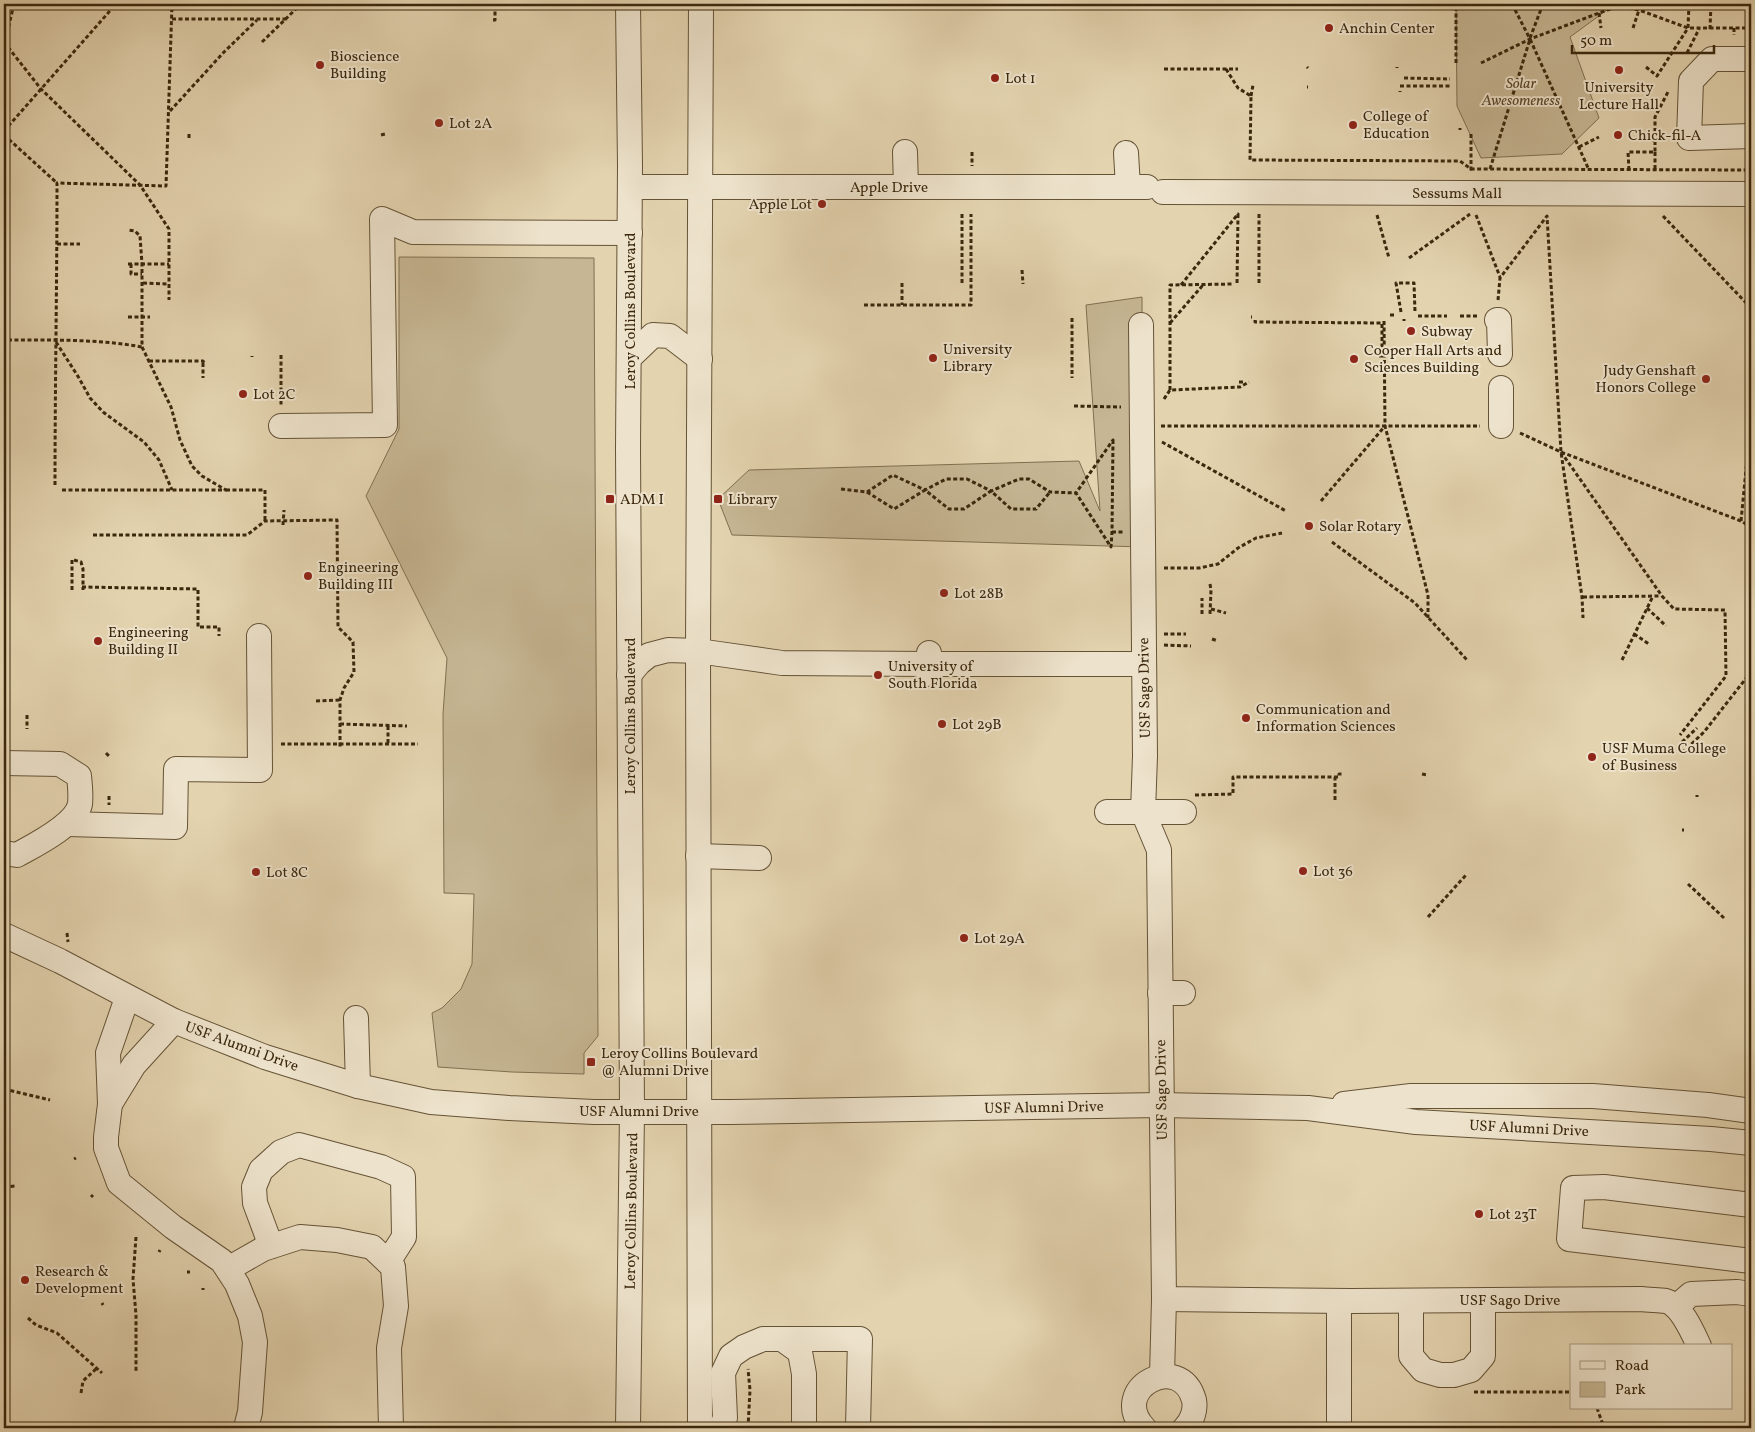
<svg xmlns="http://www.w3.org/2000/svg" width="1755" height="1432" font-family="Vollkorn,serif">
<rect width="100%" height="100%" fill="#e3d3af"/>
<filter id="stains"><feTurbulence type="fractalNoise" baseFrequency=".004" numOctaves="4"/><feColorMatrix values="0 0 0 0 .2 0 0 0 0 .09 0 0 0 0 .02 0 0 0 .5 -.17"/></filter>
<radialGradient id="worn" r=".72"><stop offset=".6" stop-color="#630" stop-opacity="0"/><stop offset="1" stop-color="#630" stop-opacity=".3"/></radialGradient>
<g fill="#c6b693" stroke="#806f50">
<path d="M 1456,4 L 1608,4 L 1607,10 L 1570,37 L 1599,118 L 1562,154 L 1481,158 L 1457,106 Z"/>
<path d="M 399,257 L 594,258 L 598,1036 L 584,1053 L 584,1074 L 512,1072 L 438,1067 L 432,1013 L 442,1008 L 461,989 L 472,964 L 474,894 L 444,893 L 443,714 L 447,658 L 366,496 L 399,429 Z"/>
<path d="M 1142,297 L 1143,547 L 732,535 L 718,499 L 749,470 L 1079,461 L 1100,511 L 1086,305 Z"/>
</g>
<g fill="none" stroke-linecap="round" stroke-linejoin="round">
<g stroke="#655336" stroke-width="26">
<g id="minor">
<path d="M 628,4 L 630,166 L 628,448 L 632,1111 L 628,1428"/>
<path d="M 1751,59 L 1712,59 L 1691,81 L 1689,138 L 1751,136"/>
<path d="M 905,152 L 906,187"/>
<path d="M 1126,153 L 1128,187"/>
<path d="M 630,187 L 1147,187"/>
<path d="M 1163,192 L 1751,194"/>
<path d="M 1497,320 L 1499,320 L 1500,354"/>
<path d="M 1141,325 L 1145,756 L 1143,812 L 1159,850 L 1164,1299 L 1351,1301 L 1641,1299 C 1649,1300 1658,1300 1666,1301 C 1681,1305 1693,1333 1699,1346"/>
<path d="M 630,357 L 653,335 L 670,336 L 700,359"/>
<path d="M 1501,388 L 1501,426"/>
<path d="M 281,426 L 385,425 L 382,219 L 413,232 L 630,233"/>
<path d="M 928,674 L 929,664 L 1144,664"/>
<path d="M 629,675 L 639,663 L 649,655 L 668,650 L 698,651 L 782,663 L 929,664 L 929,653"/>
<path d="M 4,763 L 60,764 L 79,776 C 80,785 81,795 80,804 C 76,825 35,845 17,855 L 4,853"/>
<path d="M 1107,812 L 1184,812"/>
<path d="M 68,824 L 175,827 L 176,769 L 260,770 L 259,636"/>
<path d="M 698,856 L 759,858"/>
<path d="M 4,935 L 60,961 L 174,1021 L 265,1057 L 358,1086 L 431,1102 L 509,1108 L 594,1112 L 732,1112 L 1161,1105 L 1308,1108 L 1416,1122 L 1711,1139 L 1751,1143"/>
<path d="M 1160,993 L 1183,993"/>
<path d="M 127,998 L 108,1053 L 110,1104 L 106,1137 L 106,1148 L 119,1183 L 173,1227 L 222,1261 L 237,1284 L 250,1316 L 255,1342 L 250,1412 L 246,1428"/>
<path d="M 356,1018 L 358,1086"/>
<path d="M 110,1104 L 134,1065 L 174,1021"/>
<path d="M 1344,1104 L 1411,1096 L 1593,1096 L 1708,1105 L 1751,1111"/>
<path d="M 1751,1205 L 1604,1187 L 1573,1188 L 1569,1239 L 1751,1261"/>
<path d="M 271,1246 L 255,1203 L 254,1187 L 261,1170 L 281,1152 L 299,1145 L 381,1167 L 403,1177 L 404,1237 L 388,1262"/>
<path d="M 228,1269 L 263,1249 L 300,1237 L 337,1240 L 372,1247 L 393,1267 L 396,1306 L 389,1348 L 391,1428"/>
<path d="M 1339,1301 L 1339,1428"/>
<path d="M 1411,1301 L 1411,1356 L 1423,1370 L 1440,1375 L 1454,1375 L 1471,1370 L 1483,1356 L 1483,1301"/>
<path d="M 1676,1307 L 1691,1294 L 1737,1292 L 1751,1294"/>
<path d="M 782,1339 L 800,1352 L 804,1374 L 804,1428"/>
<path d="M 1162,1376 L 1164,1299"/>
<path d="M 700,1428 L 698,651 L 701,4"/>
<path d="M 721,1428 L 725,1418 L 723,1373 L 731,1356 L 744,1347 L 763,1339 L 860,1339 L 858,1428"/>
<path d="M 1144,1428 C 1108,1389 1180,1350 1194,1400 C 1196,1410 1192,1421 1185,1428"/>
</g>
</g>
<g stroke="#3b280d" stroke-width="3" stroke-dasharray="4 2.5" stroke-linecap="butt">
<path d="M 1512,4 L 1530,39"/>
<path d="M 1622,7 L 1639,10 L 1688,28 L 1751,28"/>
<path d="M 1599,13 L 1601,28"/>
<path d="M 172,19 L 287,19"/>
<path d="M 493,20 L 495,20 L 495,4"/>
<path d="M 1633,28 L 1639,10"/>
<path d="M 1734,28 L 1734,35"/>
<path d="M 1710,29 L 1711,4"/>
<path d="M 1530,38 L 1543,4"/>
<path d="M 4,42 L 41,89 L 140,185 L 169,229 L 169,300"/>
<path d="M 262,42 L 301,4"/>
<path d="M 4,46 L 14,4"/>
<path d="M 1687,53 L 1699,29"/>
<path d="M 1456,63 L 1456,4"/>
<path d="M 1481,63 L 1530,39 L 1607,10 L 1622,7 L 1622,4"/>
<path d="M 1307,67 L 1308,68"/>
<path d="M 1397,67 L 1397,68"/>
<path d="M 1646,67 L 1657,76 L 1688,28 L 1689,4"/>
<path d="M 1164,69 L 1238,69"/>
<path d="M 1226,69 L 1238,88 L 1251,96 L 1250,160 L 1460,161 L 1471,169 L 1751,170"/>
<path d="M 1404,78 L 1450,79"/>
<path d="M 1400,86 L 1450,86"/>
<path d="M 1307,87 L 1308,87"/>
<path d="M 1400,91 L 1400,92"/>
<path d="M 1251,96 L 1253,85"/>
<path d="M 170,111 L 224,52 L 257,20"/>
<path d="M 1460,128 L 1460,130"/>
<path d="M 4,131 L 116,4"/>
<path d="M 189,134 L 189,140"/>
<path d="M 1471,134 L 1471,171"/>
<path d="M 4,135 L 57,183"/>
<path d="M 381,135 L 385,134"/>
<path d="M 1645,140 L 1655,140"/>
<path d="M 1579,147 L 1599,137"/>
<path d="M 972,152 L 972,166"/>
<path d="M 1655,152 L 1655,170"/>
<path d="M 1490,169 L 1530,39 L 1589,170"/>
<path d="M 1629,170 L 1628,152 L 1655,152 L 1655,117 L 1669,90"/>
<path d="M 962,214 L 962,283"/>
<path d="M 1259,214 L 1259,285"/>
<path d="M 1377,215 L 1389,258"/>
<path d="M 1476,215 L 1500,277"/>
<path d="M 1663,216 L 1751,308"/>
<path d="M 57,244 L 80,244"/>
<path d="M 1409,258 L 1470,214"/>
<path d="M 128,264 L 169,264"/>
<path d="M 131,264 L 131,274 L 142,274"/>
<path d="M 1022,270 L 1023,284"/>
<path d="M 143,283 L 169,284"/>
<path d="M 902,283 L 902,305"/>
<path d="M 1181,285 L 1238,214 L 1237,285"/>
<path d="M 1498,300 L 1500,278 L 1547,216 L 1561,452 L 1582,597 L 1583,618"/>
<path d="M 864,305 L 971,305 L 971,214"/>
<path d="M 1401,312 L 1396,283 L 1414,283 L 1415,312"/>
<path d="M 1390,315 L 1394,315"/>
<path d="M 1418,316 L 1447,316"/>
<path d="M 1460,316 L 1477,316"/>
<path d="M 128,317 L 150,317"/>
<path d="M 1251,317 L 1252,317"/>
<path d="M 1072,318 L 1072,378"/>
<path d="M 1404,319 L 1404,321"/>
<path d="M 1255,320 L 1255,322 L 1382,323 L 1382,346 L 1384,346"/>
<path d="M 1384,321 L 1385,426"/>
<path d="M 1170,323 L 1203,285"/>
<path d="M 8,340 C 52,340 98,339 142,347"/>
<path d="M 56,342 L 79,378 L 90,398 L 103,412 L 144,442 L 159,460 L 172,490"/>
<path d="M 281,355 L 281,407"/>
<path d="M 252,356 L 252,357"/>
<path d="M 1379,356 L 1384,356"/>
<path d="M 149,361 L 203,361 L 204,363"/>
<path d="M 203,363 L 203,378"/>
<path d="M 1239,382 L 1245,382"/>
<path d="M 1170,390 L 1170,285 L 1233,284"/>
<path d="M 1164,399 L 1170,390 L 1240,387 L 1249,382"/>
<path d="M 1074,406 L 1121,407"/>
<path d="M 1161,426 L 1480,426"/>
<path d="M 1520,433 L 1561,452 L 1741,521 L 1751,527"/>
<path d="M 1113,440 L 1112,532 L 1111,547 L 1076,493 Z"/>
<path d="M 1162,442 L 1286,511"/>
<path d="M 1561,452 L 1662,596 L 1674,609 L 1725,610 L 1726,676 L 1680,735"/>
<path d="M 55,485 C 55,384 57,284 57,183 L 166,186 L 172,4"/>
<path d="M 841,489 L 867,492 L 893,475 L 925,490 L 946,479 L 967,479 L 991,491 L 1019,479 L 1029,479 L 1050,492 L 1076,493"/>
<path d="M 62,490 L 226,490 L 202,476 L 192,466 L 180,440 L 171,407 L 142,347 L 142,264 L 140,236 L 135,231 L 128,230"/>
<path d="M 226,490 L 265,490 L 265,521"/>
<path d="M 867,492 L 894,509 L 925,490 L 949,509 L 964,509 L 991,491 L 1011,509 L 1036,509 L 1050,492"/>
<path d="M 1321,501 L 1385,426 L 1428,595 L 1428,618"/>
<path d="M 1741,521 L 1751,419"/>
<path d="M 283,525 L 284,510"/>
<path d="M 1112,532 L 1124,532"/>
<path d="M 93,535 L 247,535 L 265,521 L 337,520 L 338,627 L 353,642 L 354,672 L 344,688 L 340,700 L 340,747"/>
<path d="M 1332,542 L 1415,603 L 1467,660"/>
<path d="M 72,560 L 72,590"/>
<path d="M 74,560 L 81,562 L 83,569 L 83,590"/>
<path d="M 1164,568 L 1199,568 L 1218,564 L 1238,548 L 1256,538 L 1282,533"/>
<path d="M 1210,584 L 1211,590 L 1210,614"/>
<path d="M 82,587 L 198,589 L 198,627 L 219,627 L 219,636"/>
<path d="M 1583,597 L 1661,596"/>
<path d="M 1647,608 L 1666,626"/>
<path d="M 1211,609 L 1226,613"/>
<path d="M 1202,614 L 1202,598"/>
<path d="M 1164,634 L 1186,634"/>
<path d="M 1634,634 L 1649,644"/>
<path d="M 1212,639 L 1218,641"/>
<path d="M 1164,645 L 1191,646"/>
<path d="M 1622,660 L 1653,596"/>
<path d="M 316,701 L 340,700"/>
<path d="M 27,715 L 27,729"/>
<path d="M 340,724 L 407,726"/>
<path d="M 388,726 L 388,744"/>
<path d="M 1682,742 L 1697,728"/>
<path d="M 281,744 L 418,744"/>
<path d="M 106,753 L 109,756"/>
<path d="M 1682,753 L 1704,732 L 1751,672"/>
<path d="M 1422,774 L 1428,775"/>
<path d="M 1195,795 L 1233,794 L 1233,777 L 1339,777 L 1339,774 L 1342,774"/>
<path d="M 109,796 L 109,805"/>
<path d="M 1697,797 L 1697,795"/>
<path d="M 1335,800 L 1335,777"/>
<path d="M 1682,830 L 1684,830"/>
<path d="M 1688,884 L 1724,918"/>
<path d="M 4,903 L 5,904"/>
<path d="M 1428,917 L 1466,875"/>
<path d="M 67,933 L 68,942"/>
<path d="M 4,1089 L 50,1100"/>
<path d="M 74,1159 L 76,1158"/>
<path d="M 4,1187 L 15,1186"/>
<path d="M 91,1197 L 93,1195"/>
<path d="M 136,1237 L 133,1279 L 136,1315 L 136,1373"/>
<path d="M 159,1252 L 160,1250"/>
<path d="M 187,1272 L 190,1272"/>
<path d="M 47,1286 L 48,1287"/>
<path d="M 203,1288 L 203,1290"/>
<path d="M 102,1303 L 103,1305"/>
<path d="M 28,1318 L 36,1325 L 57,1333 L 102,1373"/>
<path d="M 1474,1392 L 1571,1392"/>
<path d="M 81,1393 L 83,1381 L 97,1368"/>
<path d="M 1597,1408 L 1603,1425"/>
<path d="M 748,1428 L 750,1390 L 748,1369"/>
</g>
<use href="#minor" stroke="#ede2cb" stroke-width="24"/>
</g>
<g fill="#8f2418" stroke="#ede2cb" stroke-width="2">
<circle cx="1329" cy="28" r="5"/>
<circle cx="320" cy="65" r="5"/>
<circle cx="1619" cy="70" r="5"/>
<circle cx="995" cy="78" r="5"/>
<circle cx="439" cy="123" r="5"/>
<circle cx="1353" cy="125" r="5"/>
<circle cx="1618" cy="135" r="5"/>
<circle cx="822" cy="204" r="5"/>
<circle cx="1411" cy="331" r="5"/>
<circle cx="933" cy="358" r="5"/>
<circle cx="1354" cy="359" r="5"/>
<circle cx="1706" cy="379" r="5"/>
<circle cx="243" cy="394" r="5"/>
<rect x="605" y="494" width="10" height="10" rx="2.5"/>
<rect x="713" y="494" width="10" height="10" rx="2.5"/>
<circle cx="1309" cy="526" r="5"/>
<circle cx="308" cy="576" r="5"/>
<circle cx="944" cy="593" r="5"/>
<circle cx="98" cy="641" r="5"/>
<circle cx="878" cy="675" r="5"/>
<circle cx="1246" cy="718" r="5"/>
<circle cx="942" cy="724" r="5"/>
<circle cx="1592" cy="757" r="5"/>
<circle cx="1303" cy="871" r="5"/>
<circle cx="256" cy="872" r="5"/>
<circle cx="964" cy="938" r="5"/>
<rect x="586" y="1057" width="10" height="10" rx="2.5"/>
<circle cx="1479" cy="1214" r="5"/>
<circle cx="25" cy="1280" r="5"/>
</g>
<g text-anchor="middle" stroke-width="4" stroke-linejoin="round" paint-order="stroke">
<g font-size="15" fill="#3b280d" stroke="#ede2cb" text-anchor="start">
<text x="1339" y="33">Anchin Center</text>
<text x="330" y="61">Bioscience<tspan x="330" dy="17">Building</tspan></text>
<text x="1005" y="83">Lot 1</text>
<text x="1619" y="92" text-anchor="middle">University<tspan x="1619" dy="17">Lecture Hall</tspan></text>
<text x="1363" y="121">College of<tspan x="1363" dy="17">Education</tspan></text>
<text x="449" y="128">Lot 2A</text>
<text x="1628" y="140">Chick-fil-A</text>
<text x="812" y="209" text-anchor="end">Apple Lot</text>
<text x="1421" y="336">Subway</text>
<text x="943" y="354">University<tspan x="943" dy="17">Library</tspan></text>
<text x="1364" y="355">Cooper Hall Arts and<tspan x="1364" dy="17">Sciences Building</tspan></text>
<text x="1696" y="375" text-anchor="end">Judy Genshaft<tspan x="1696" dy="17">Honors College</tspan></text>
<text x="253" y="399">Lot 2C</text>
<text x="620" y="504">ADM I</text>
<text x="728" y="504">Library</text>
<text x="1319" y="531">Solar Rotary</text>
<text x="318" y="572">Engineering<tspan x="318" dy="17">Building III</tspan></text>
<text x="954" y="598">Lot 28B</text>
<text x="108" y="637">Engineering<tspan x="108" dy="17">Building II</tspan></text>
<text x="888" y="671">University of<tspan x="888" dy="17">South Florida</tspan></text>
<text x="1256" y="714">Communication and<tspan x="1256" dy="17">Information Sciences</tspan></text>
<text x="952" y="729">Lot 29B</text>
<text x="1602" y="753">USF Muma College<tspan x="1602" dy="17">of Business</tspan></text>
<text x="1313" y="876">Lot 36</text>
<text x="266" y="877">Lot 8C</text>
<text x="974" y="943">Lot 29A</text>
<text x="601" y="1058">Leroy Collins Boulevard<tspan x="601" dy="17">@ Alumni Drive</tspan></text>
<text x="1489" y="1219">Lot 23T</text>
<text x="35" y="1276">Research &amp;<tspan x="35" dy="17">Development</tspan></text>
</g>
<g font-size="15" font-style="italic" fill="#574428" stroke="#ede2cb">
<text x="1521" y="88">Solar<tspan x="1521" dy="17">Awesomeness</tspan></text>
</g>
<g font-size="15" fill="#3b280d" stroke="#ede2cb">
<text x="889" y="192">Apple Drive</text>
<text x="1457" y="198">Sessums Mall</text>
<text transform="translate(630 311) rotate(-90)" y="5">Leroy Collins Boulevard</text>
<text transform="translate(1144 688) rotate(-91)" y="5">USF Sago Drive</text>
<text transform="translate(630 716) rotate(-90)" y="5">Leroy Collins Boulevard</text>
<text transform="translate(242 1046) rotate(20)" y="5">USF Alumni Drive</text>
<text transform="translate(1161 1090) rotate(-91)" y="5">USF Sago Drive</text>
<text transform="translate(1044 1107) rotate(-1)" y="5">USF Alumni Drive</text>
<text x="639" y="1116">USF Alumni Drive</text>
<text transform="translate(1529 1128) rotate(3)" y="5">USF Alumni Drive</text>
<text transform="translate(631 1211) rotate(-89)" y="5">Leroy Collins Boulevard</text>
<text x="1510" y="1305">USF Sago Drive</text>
</g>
</g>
<rect width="1755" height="1432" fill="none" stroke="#e3d3af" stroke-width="20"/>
<rect x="5" y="5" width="1745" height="1422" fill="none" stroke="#3b280d" stroke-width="2.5"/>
<rect x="10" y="10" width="1735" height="1412" fill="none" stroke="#3b280d"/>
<rect x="1570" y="1344" width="162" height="65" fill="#ede2cb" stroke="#a6987f"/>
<rect x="1580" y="1361" width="25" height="8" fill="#ede2cb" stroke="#a6987f"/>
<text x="1615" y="1370" font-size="15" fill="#3b280d">Road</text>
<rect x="1580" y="1382" width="25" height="15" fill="#c6b693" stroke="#a6987f"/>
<text x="1615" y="1394" font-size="15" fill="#3b280d">Park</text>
<path d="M1572 45v8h142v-8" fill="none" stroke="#3b280d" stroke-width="2.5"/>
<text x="1580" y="45" font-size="15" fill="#3b280d" stroke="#ede2cb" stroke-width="4" paint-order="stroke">50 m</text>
<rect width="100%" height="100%" filter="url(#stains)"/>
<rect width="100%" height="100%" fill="url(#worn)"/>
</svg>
